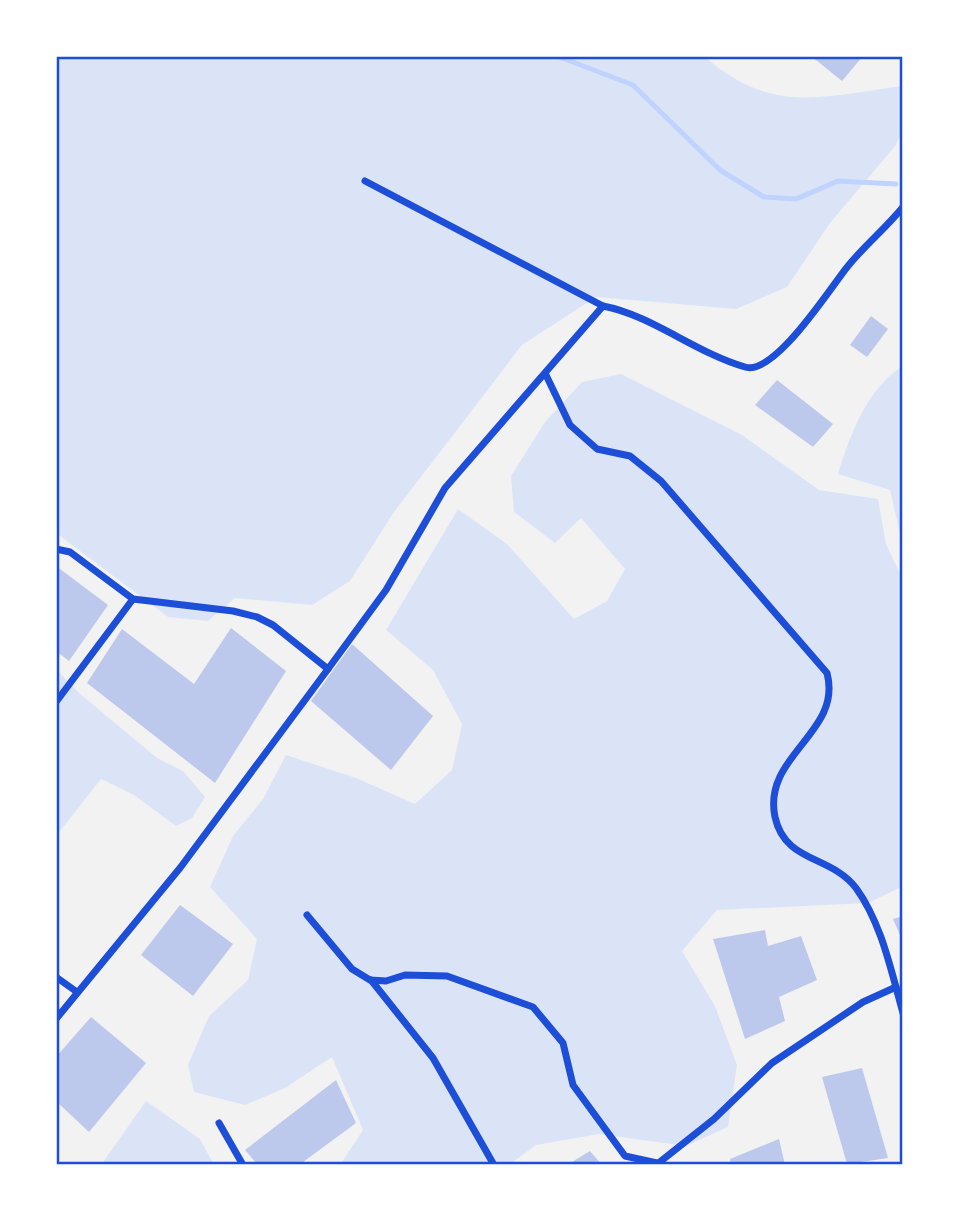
<svg xmlns="http://www.w3.org/2000/svg" width="959" height="1221" font-family="'Work Sans',sans-serif">
<rect width="100%" height="100%" fill="#f2f2f2"/>
<g fill="#dbe4f7">
<path d="M 56,56 L 704,56 C 772,116 822,96 903,86 L 903,129 L 896,145 L 830,223 L 787,287 L 736,309 L 596,297 L 522,345 L 394,512 L 350,581 L 312,605 L 235,598 L 208,621 L 168,617 L 56,533 Z"/>
<path d="M 903,366 L 903,547 L 890,490 L 838,474 C 850,435 867,388 903,366 Z"/>
<path d="M 621,374 L 742,435 L 819,490 L 878,499 L 886,544 L 903,580 L 903,886 L 868,903 L 717,910 L 682,951 L 715,1006 L 737,1065 L 728,1127 L 686,1146 L 599,1134 L 536,1145 L 509,1165 L 340,1165 L 363,1130 L 332,1057 L 285,1088 L 245,1105 L 194,1092 L 188,1065 L 209,1016 L 248,980 L 257,939 L 210,887 L 233,836 L 263,799 L 286,755 L 356,778 L 415,804 L 452,770 L 462,724 L 433,670 L 386,630 L 458,509 L 507,544 L 574,619 L 607,601 L 625,569 L 581,518 L 555,543 L 514,512 L 511,476 L 545,422 L 582,382 Z"/>
<path d="M 56,669 L 79,693 L 157,758 L 183,771 L 205,797 L 192,818 L 176,826 L 134,795 L 101,779 L 56,836 Z"/>
<path d="M 146,1101 L 200,1139 L 214,1165 L 101,1165 Z"/>
</g>
<g fill="none" stroke-linecap="round" stroke-linejoin="round">
<path stroke="#bfd3fe" stroke-width="5" d="M 557,56 L 633,85 L 720,170 L 764,197 L 796,199 L 838,181 L 896,184"/>
</g>
<g fill="#bdc9ec">
<path d="M 811,56 L 863,56 L 842,81 Z"/>
<path d="M 871,316 L 888,329 L 867,357 L 850,345 Z"/>
<path d="M 777,380 L 833,424 L 813,447 L 755,405 Z"/>
<path d="M 56,566 L 108,605 L 69,661 L 56,651 Z"/>
<path d="M 231,628 L 286,671 L 215,783 L 87,683 L 122,629 L 194,684 Z"/>
<path d="M 352,644 L 433,716 L 391,770 L 311,701 Z"/>
<path d="M 180,905 L 233,944 L 193,996 L 141,955 Z"/>
<path d="M 903,916 L 903,942 L 893,919 Z"/>
<path d="M 765,930 L 768,946 L 801,936 L 817,980 L 779,997 L 785,1021 L 745,1039 L 713,939 Z"/>
<path d="M 91,1017 L 146,1063 L 89,1132 L 56,1101 L 56,1057 Z"/>
<path d="M 862,1068 L 888,1158 L 847,1164 L 822,1077 Z"/>
<path d="M 336,1080 L 356,1123 L 299,1165 L 258,1165 L 245,1150 Z"/>
<path d="M 779,1139 L 785,1165 L 731,1165 L 730,1159 Z"/>
<path d="M 590,1151 L 602,1165 L 567,1165 Z"/>
</g>
<g fill="none" stroke-linecap="round" stroke-linejoin="round">
<g stroke="#1d4ed8" stroke-width="7">
<path d="M 365,181 L 603,306"/>
<path d="M 546,375 L 570,425 L 597,449 L 630,456 L 661,481 L 827,673 C 843,733 762,755 775,817 C 785,863 831,855 856,888 C 882,924 891,971 903,1013"/>
<path d="M 56,549 L 70,552 L 133,599 L 233,611 L 257,617 L 273,625 L 328,669"/>
<path d="M 56,702 L 133,599"/>
<path d="M 307,915 L 352,969 L 370,980 L 386,981 L 405,975 L 447,976 L 533,1007 L 563,1043 L 573,1085 L 625,1156 L 657,1163"/>
<path d="M 56,977 L 77,992"/>
<path d="M 371,980 L 433,1058 L 494,1165"/>
<path d="M 56,1019 L 180,868 L 328,669 L 386,590 L 445,488 L 603,306 C 651,315 696,353 745,367 C 775,376 830,288 848,266 C 865,245 886,228 903,207"/>
<path d="M 219,1123 L 243,1165"/>
<path d="M 656,1165 L 714,1119 L 772,1063 L 863,1002 L 896,987"/>
</g>
</g>
<rect width="959" height="1221" fill="none" stroke="#ffffff" stroke-width="116"/>
<rect x="58" y="58" width="843" height="1105" fill="none" stroke="#1d4ed8" stroke-width="2.5"/>
</svg>
